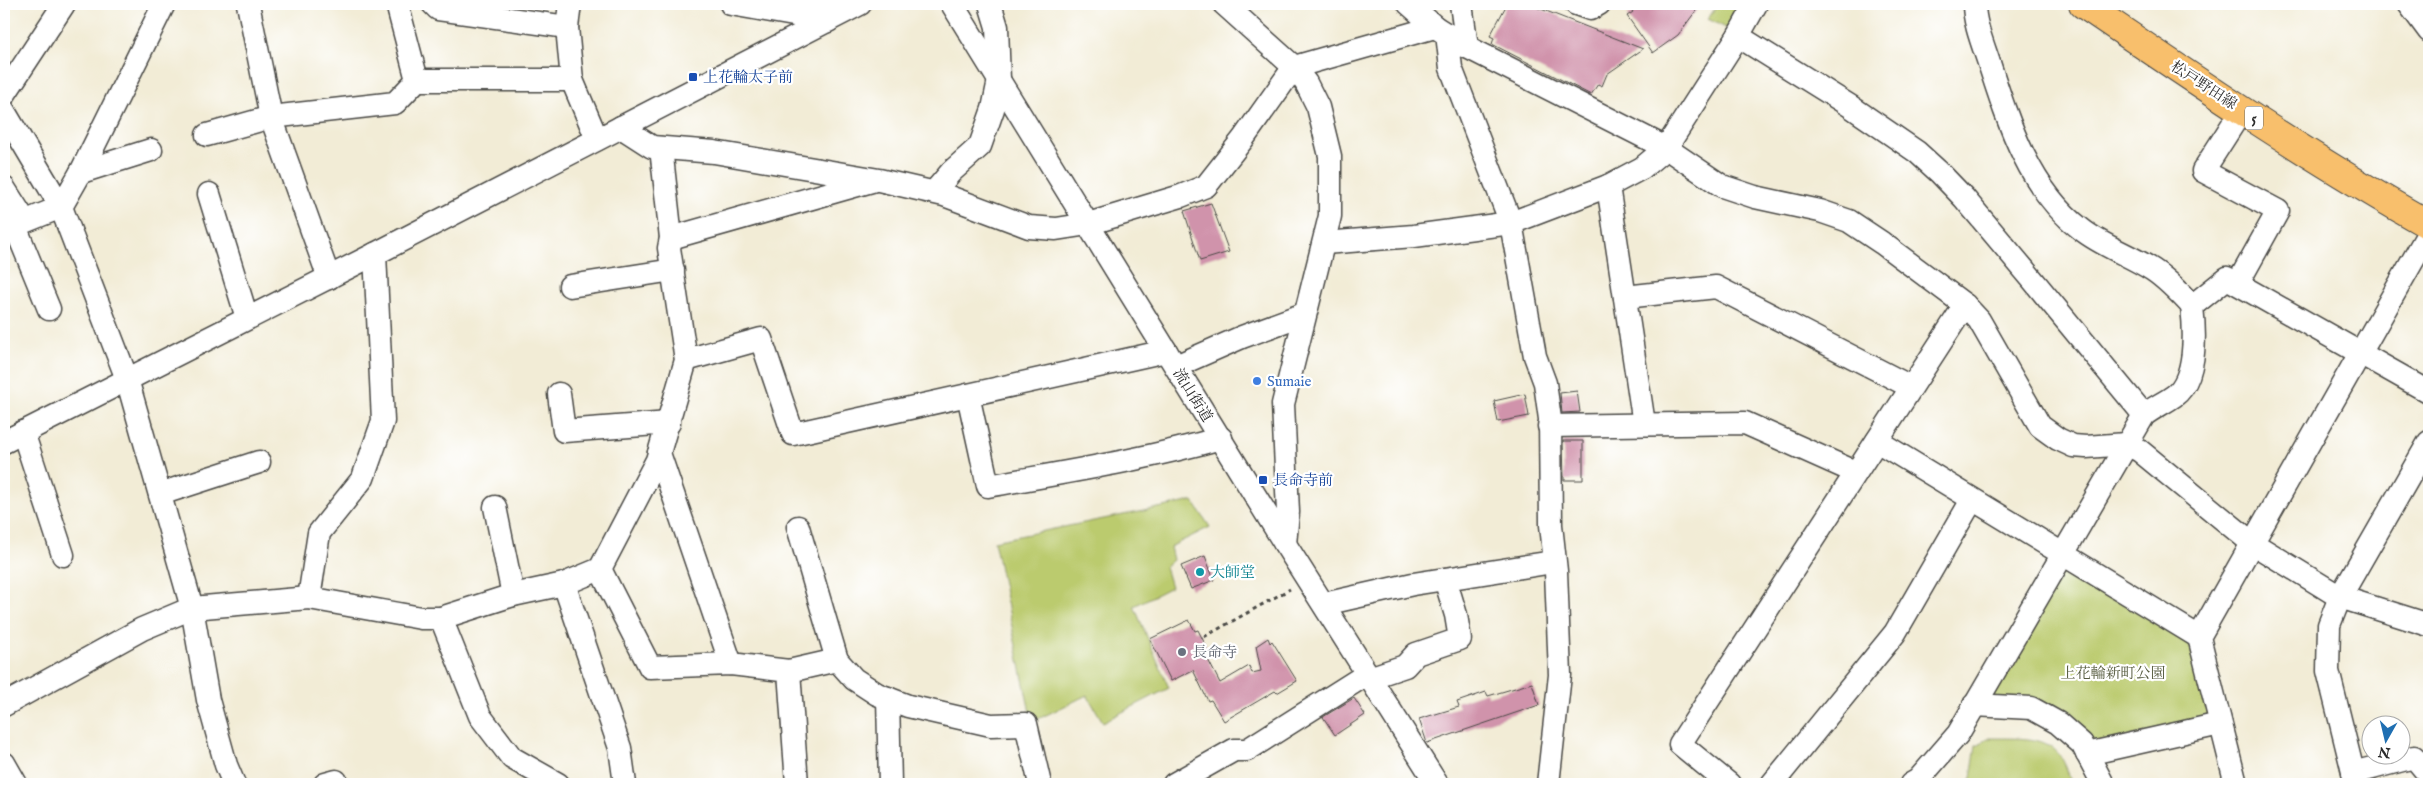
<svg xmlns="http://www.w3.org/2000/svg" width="2433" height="788" font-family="'IM FELL English','Noto Serif JP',serif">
<rect width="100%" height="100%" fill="#fff"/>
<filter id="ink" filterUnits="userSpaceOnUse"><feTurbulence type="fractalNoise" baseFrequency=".02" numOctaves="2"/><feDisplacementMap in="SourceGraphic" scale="10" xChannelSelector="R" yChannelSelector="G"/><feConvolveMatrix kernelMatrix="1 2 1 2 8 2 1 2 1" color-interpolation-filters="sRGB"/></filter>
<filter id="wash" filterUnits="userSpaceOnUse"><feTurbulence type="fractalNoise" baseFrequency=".0096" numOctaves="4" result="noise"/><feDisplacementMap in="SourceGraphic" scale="20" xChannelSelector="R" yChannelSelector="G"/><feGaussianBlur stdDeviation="1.12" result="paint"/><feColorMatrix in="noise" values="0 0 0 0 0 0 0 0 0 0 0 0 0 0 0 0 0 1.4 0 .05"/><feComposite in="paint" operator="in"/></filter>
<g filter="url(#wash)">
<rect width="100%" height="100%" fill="#f2ecd6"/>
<g fill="#bbcb6e" stroke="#737b4c">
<path d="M 1718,4 L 1752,4 L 1730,30 L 1708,19 Z"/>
<path d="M 1193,501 L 1210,527 L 1170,547 L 1173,560 L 1165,567 L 1171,587 L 1134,606 L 1169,688 L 1103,722 L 1087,695 L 1032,722 L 994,541 Z"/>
<path d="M 2071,569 L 2189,642 L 2209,712 L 2204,720 L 2096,744 L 2068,720 L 1992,698 L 1989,692 L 2061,570 Z"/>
<path d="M 1988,738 C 2031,739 2060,732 2071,784 L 1965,784 L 1971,778 L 1976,745 Z"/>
</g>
<g id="blocks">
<g fill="#d093ab">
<path d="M 1507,4 L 1537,4 L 1536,7 L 1643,49 L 1607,74 L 1602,86 L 1598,84 L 1591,95 L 1492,44 L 1494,38 L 1490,36 Z"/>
<path d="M 1627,4 L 1701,4 L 1678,35 L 1653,53 L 1627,16 L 1633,12 Z"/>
<path d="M 1211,203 L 1229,252 L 1200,261 L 1184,211 Z"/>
<path d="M 1577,391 L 1580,412 L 1562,413 L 1560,393 Z"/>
<path d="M 1525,394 L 1529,416 L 1498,422 L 1494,401 Z"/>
<path d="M 1563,441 L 1583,441 L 1583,480 L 1564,480 Z"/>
<path d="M 1205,556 L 1214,580 L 1191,589 L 1181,566 Z"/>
<path d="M 1189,620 L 1195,631 L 1198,630 L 1207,648 L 1203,650 L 1220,683 L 1249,666 L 1252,673 L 1261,671 L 1256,646 L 1268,638 L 1270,643 L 1272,641 L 1297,681 L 1277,693 L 1275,691 L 1224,721 L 1211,700 L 1208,701 L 1193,670 L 1171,681 L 1150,639 Z"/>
<path d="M 1532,683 L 1539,705 L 1427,743 L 1419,719 L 1459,707 L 1457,702 L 1486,692 L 1488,696 Z"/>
<path d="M 1354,698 L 1365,715 L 1335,735 L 1323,717 Z"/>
</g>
</g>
</g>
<g filter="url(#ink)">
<use href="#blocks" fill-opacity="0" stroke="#494845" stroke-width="1"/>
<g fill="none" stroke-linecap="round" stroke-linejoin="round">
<g stroke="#494845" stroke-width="25">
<g id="minor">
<path d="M 248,4 L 271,117 L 329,278"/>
<path d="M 433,4 L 438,9 L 567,27"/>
<path d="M 570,4 L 567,27 L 572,80 L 597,139"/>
<path d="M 731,4 L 828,21"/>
<path d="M 952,4 L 1285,544 L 1437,784"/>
<path d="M 1224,4 L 1294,67 L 1306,83 L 1318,107 L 1330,156 L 1330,216 L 1283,404 L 1288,512 L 1285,544"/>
<path d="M 1409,4 L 1435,27 L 1467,47 L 1666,148 L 1722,186 L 1755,197 L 1820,211 L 1849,221 L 1882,243 L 1965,305 L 1979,320 L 2040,426 L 2058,439 L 2073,446 L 2086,447 L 2126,444 L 2140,451 L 2252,543 L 2340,597 L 2429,625"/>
<path d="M 1461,4 L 1467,47"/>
<path d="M 1576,4 L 1590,9 L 1599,4"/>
<path d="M 1974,4 C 1974,24 1984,47 1990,66 C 2009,125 2030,190 2081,229 C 2102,246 2130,255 2153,270 C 2168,280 2180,293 2192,306"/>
<path d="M 2409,4 L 2429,31"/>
<path d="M 1447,34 L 1451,68 L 1511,223 L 1535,356 L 1545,383 L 1550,419 L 1551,525 L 1556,571 L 1560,675 L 1548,784"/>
<path d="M 1738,36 L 1850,106 L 1917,152 L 1940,173 L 1964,198 L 2032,279 L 2144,415"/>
<path d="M 417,80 L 572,80"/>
<path d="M 4,95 L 64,4"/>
<path d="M 4,111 L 61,207 L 127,379 L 192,608 L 208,700 L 226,765 L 234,784"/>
<path d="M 621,127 L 652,147 L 714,152 L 879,180 L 944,195 L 1029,227 L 1056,229 L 1088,224 L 1181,196 L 1206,186 L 1243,139 L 1294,67 L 1435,27"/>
<path d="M 207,135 L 271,117 L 395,103 L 417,80 L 397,4"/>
<path d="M 81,172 L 164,4"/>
<path d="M 1608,186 L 1644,424"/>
<path d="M 4,188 L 25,221"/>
<path d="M 934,192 L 951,172 L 980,146 L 993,109 L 999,80 L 997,27 L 990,4"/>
<path d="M 209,194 L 247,318"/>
<path d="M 15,226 L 49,309"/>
<path d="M 4,230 L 61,207 L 81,172 L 151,150"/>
<path d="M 671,238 L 872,181"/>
<path d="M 1324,243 L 1414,236 L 1511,223 L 1608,186 L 1642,168 L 1666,148 L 1738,36 L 1756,4"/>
<path d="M 2238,283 L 2278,211 L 2203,171 L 2242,110"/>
<path d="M 570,286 L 673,270"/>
<path d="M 1625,297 L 1716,287 L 1911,387"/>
<path d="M 686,360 L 761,339 L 793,434 L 1166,351"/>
<path d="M 1176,366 L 1242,337 L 1304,314"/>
<path d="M 559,394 L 564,431 L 669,423"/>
<path d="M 968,395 L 988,486 C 1066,472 1144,460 1221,438"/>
<path d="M 1549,426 L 1745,423 L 1855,472"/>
<path d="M 23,432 L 63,555"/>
<path d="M 1877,441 L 2199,637"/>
<path d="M 4,442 L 375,254 L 860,4"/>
<path d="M 659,453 L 731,664"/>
<path d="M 160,494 L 259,462"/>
<path d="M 495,507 L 513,595"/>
<path d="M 798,527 L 837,660"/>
<path d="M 600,569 L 650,667 L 731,664 L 789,671 L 837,660 L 854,679 L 877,694 L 908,706 L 991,725 L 1026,724 L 1040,784"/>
<path d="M 564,584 L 620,748 L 625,784"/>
<path d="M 309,598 L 319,533 L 363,478 L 383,421 L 375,254"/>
<path d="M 1324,604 L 1413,584 L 1553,562"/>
<path d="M 441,618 L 480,716 L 512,758 L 558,784"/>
<path d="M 789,671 L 797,784"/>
<path d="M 1369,678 L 1405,666 L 1416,654 L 1460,639 L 1456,615 L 1445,579"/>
<path d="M 888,698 L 890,784"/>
<path d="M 4,705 L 142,629 L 192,608 L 309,598 L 421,618 L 441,618 L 513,595 L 564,584 L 600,569 L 657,460 L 686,360 L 669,248 L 671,238 L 661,148"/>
<path d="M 1974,705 L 2031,708 L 2058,723 L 2082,744 L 2103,784"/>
<path d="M 2087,754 L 2220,724"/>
<path d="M 4,763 L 16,784"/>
<path d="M 2353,773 L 2414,757 L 2429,775"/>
<path d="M 325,784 L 336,781 L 337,784"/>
<path d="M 1174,784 L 1234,750 L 1247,750 L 1367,674"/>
<path d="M 1729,784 L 1680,744 L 1965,305"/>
<path d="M 1772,784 L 1895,633 L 1972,500"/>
<path d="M 1911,784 L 1918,780 L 1958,734 L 2144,415 C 2153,408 2164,403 2174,396 C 2197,379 2195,332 2192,306 L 2227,278 L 2429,392"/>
<path d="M 2236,784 L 2199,637 L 2429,232"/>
<path d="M 2356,784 L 2328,671 L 2329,625 L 2340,597 L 2429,442"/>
</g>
</g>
<g stroke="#494845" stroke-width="30">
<path id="major" d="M 2083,4 C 2196,81 2310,158 2429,225"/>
</g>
<path stroke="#494845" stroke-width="3" stroke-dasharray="4 4" stroke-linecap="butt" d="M 1204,637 L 1290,589"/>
<use href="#minor" stroke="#fff" stroke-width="22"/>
<use href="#major" stroke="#f8bf6c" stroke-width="28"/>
</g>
</g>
<g fill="#1a4fb4" stroke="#fff" stroke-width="2">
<rect x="688" y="72" width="10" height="10" rx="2.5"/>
<rect x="1258" y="475" width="10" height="10" rx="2.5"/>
</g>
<circle fill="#3f7fe0" stroke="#fff" stroke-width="2" cx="1257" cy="381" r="5"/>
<circle fill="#0f9aa8" stroke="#fff" stroke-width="2" cx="1200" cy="572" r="5"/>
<circle fill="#6b7280" stroke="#fff" stroke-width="2" cx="1182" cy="652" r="5"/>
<g text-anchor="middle" stroke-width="4.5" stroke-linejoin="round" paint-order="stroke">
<rect fill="#fff" stroke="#6b6b6b" stroke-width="1" x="2245" y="106.5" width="18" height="23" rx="4"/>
<g font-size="14" font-weight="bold" fill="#2b2b2b">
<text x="2254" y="123">5</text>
</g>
<g font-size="15" fill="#164399" stroke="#fff" text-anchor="start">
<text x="703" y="82">上花輪太子前</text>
<text x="1273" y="485">長命寺前</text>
</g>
<g font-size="15" fill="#2b2b2b" stroke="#fff">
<text transform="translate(2204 85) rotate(33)" y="5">松戸野田線</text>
<text transform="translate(1193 395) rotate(58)" y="5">流山街道</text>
</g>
<g font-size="15" fill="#366cbe" stroke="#fff" text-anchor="start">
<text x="1267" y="386">Sumaie</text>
</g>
<g font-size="15" fill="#0d838f" stroke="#fff" text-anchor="start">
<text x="1210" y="577">大師堂</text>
</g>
<g font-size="15" fill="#5b616d" stroke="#fff" text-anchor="start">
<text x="1192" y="657">長命寺</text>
</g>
<g font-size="15" fill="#565b3f" stroke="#fff">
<text x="2113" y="678">上花輪新町公園</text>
</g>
</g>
<rect width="2433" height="788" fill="none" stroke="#fff" stroke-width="20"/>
<g transform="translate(2386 740) rotate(188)"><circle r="24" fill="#ffffff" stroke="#aaaaaa"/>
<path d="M0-4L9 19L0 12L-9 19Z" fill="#1f6fb2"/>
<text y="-8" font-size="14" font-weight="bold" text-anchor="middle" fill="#2b2b2b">N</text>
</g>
</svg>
